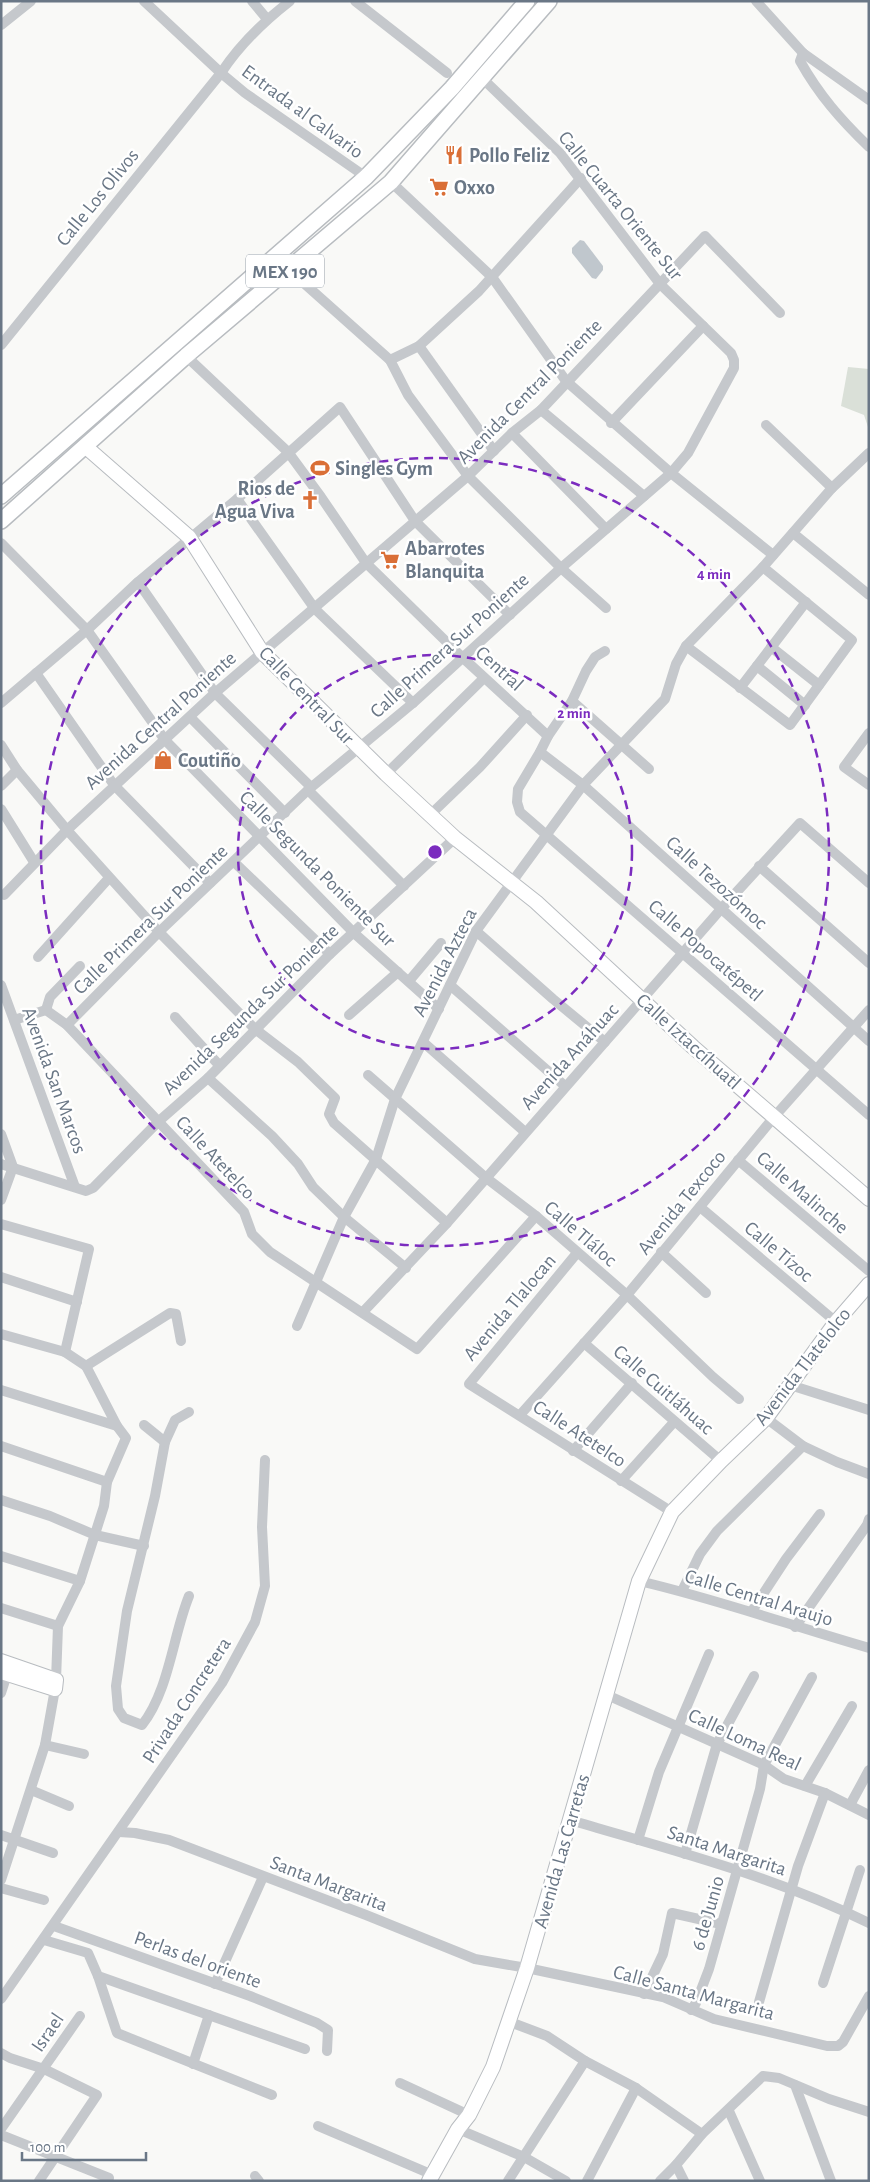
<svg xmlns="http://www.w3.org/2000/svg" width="870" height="2182" font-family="'Alegreya Sans',sans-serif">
<rect width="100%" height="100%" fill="#f9f9f7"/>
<path fill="#dae0d8" d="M 848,367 L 869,369 L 869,430 L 864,415 L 841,406 Z"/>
<path fill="#c0c7cd" d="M 580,240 L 584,241 L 603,266 L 603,270 L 596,279 L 592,278 L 572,253 L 572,248 Z"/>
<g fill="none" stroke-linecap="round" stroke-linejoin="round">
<g stroke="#b8bcc0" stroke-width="16">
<g id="secondary">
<path d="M 86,447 L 189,537 L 262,652 L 386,774 L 455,838 L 536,902 L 693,1047 L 869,1199"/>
<path d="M 1,1661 L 56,1680 L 55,1689 L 1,1672"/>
<path d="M 429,2181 L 458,2129 L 469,2115 L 493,2067 L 527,1968 L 639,1581 L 672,1512 L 721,1461 L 766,1418 L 836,1322 L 869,1284"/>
</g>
</g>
<g stroke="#b8bcc0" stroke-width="18">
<g id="primary">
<path d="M 1,496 L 366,177 L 452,88 L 527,1"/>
<path d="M 1,521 L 186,356 L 391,182 L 549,1"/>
</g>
</g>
<g stroke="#c5c8cc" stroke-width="10">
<path d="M 144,1 L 221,73 L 245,93 L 366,177"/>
<path d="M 252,1 L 267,19"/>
<path d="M 355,1 L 447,73"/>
<path d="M 756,1 L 803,53 L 869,100"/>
<path d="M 1,25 L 31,1"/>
<path d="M 803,53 L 800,61 C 819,95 841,120 869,147"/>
<path d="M 391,182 L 492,277 L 566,381 L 671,473 L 773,555"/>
<path d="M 288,269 L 390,360 L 408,395 L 468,476 L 561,568 L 606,608"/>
<path d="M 1,345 L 221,73 C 240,44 263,22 290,1"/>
<path d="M 419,346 L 494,451"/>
<path d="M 186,356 L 288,452 L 321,497 L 366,563 L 462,657 L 548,736"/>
<path d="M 390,360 L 419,346 L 479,291 L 581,178"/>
<path d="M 541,410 L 644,496"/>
<path d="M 611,423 L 703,326"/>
<path d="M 766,425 L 832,488"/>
<path d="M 512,433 L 606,529"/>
<path d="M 237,499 L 315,609 L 413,703"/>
<path d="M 793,533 L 869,595"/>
<path d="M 1,543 L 87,630 L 165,740 L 354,933 L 439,1009"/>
<path d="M 138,582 L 215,693 L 311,787"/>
<path d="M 686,646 L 790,725 L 852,640 L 763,567"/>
<path d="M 771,647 L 819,685"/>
<path d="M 605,651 L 595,657 L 586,671 L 572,701 L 548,736 L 540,752 L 518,789 L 517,802 L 520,812 L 869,1115"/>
<path d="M 757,666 L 805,705"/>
<path d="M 36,673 L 114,785 L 210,883"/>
<path d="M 740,688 L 806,602"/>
<path d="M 572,701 L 649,769"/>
<path d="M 1,703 L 87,630 L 138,582 L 237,499 L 340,407 L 415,521 L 510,615"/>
<path d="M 190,717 L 285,813"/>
<path d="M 869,733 L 844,767 L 869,785"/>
<path d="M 1,745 L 17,770 L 67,830 L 159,932 L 255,1029 L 298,1062 L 335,1098 L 329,1114 L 334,1123 L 447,1223"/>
<path d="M 540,752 L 583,785 L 869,1041"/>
<path d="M 386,774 L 484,678"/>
<path d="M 1,786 L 17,770"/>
<path d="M 308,790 L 404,886"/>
<path d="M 1,809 L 34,862"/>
<path d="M 430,815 L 480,767 L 527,715"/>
<path d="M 234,862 L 330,954"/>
<path d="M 759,866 L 869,963"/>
<path d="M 4,895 L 67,830 L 215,693 L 468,476 L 512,433 L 541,410 L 705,236 L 780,313"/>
<path d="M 476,931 L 553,999 L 605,1042"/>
<path d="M 38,957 L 109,878"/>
<path d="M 409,981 L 441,943"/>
<path d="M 1,985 L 75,1187"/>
<path d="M 450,985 L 565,1086"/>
<path d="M 46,1010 L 67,1025 L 244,1212 L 252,1234 L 270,1252 L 417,1349 L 536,1216"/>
<path d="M 46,1010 L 50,997 L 80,966"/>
<path d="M 349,1015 L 398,972"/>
<path d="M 175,1017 L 219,1065"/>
<path d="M 14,1020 L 46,1010"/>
<path d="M 67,1025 L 159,932 L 308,790 L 413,703 L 561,568 L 671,473 L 688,453 L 734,368 L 734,360 L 731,353 L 660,284 L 560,153 L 483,79"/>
<path d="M 423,1042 L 525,1132"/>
<path d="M 368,1075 L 485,1177 L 536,1216 L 627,1295 L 713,1377 L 739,1399"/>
<path d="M 208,1078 L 272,1136 L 298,1164 L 313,1187 L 344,1217 L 406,1268"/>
<path d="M 1,1134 L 13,1167 L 1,1200"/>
<path d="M 738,1160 L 869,1271"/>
<path d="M 1,1164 L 86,1191 L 93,1188 L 159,1121 L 208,1078 L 330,954 L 455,838"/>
<path d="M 700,1207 L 836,1322"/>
<path d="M 1,1224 L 89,1249 L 65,1352"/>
<path d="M 661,1252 L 706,1293"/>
<path d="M 577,1253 L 469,1384 L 672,1512"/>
<path d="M 1,1277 L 77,1302"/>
<path d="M 363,1312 L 447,1223 L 721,909 L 800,823 L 869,883"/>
<path d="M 297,1326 L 344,1217 L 376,1159 L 395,1099 L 476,931 L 583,785 L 665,699 L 676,664 L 686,646 L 763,567 L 832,488 L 869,453"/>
<path d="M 1,1334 L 65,1352 L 86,1366 L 117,1426 L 126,1438 L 107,1482 L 104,1506 L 80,1581 L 58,1626 L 56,1680"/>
<path d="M 584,1343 L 721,1461"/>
<path d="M 86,1366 L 170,1313 L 176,1314 L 181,1341"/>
<path d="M 790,1385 L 869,1410"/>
<path d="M 1,1390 L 117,1426"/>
<path d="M 189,1412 L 175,1420 L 165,1442 L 155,1496 L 127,1611 L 116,1686 L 118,1709 L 124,1718 L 142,1725 C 169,1691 173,1635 189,1596"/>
<path d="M 520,1415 L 627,1295 L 774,1117 L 869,1010"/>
<path d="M 766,1418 L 803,1446 L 837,1462 L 869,1474"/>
<path d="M 144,1425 L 165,1442"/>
<path d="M 1,1446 L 107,1482"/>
<path d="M 573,1451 L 632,1383"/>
<path d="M 621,1481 L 674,1422"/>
<path d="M 1,1500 L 50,1516 L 95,1535 L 144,1546"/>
<path d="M 1,1556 L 80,1581"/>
<path d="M 639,1581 C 717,1599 792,1626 869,1648"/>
<path d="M 682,1591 L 700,1554 L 717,1531 L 803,1446"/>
<path d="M 1,1608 L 58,1626"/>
<path d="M 752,1611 L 786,1559 L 820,1514"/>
<path d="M 795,1627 L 867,1525 L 869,1519"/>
<path d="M 1,1693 L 9,1668"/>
<path d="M 607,1695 L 764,1765 L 784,1779 L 825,1793 L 869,1815"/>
<path d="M 45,1745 L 84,1754"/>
<path d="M 805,1786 L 852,1706"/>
<path d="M 31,1790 L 69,1806"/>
<path d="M 850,1805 L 869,1770"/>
<path d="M 570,1820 C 671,1850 774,1876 869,1923"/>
<path d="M 119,1832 L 135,1833 L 169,1840 L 366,1915 L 475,1959 L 527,1968 L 663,1997 L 714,2019 L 827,2046 L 838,2046 L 843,2042 L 869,1996"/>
<path d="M 1,1835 L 53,1853"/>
<path d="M 638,1840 L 659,1772 L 709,1654"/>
<path d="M 685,1854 L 717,1744 L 754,1676"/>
<path d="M 1,1880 L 45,1745 L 55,1689"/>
<path d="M 1,1888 L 44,1900"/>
<path d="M 54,1926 L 250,1996 L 317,2023 L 328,2030 L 327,2051"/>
<path d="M 44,1940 L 88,1953 L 98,1976 L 305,2049"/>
<path d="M 98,1976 L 117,2033 L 272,2095"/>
<path d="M 823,1983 L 860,1870"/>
<path d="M 215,1984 L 263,1877"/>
<path d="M 644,1994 L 663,1954 L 672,1913 L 721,1924"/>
<path d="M 1,1999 L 222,1683 L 255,1622 L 265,1586 L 262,1527 L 265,1460"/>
<path d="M 759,2002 L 798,1866 L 825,1793"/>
<path d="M 691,2010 L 696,2003 L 709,1969 L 760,1789 L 764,1765 L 812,1677"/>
<path d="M 510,2022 L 547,2036 L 585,2061 L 636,2088 L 702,2134"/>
<path d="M 1,2053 L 10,2058 L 44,2069 L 97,2095 L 39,2181"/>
<path d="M 193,2064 L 209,2015"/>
<path d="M 400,2083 L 469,2115"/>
<path d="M 795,2085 L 831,2181"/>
<path d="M 729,2111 L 760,2181"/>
<path d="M 318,2126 L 433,2175"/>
<path d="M 1,2129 L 80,2016"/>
<path d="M 458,2129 L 524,2157 L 566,2181"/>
<path d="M 1,2135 L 109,2178 L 107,2181"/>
<path d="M 676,2165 L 684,2181"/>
<path d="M 255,2176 L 259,2181"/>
<path d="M 508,2181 L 585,2061"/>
<path d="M 587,2181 L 636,2088"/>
<path d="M 660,2181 L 676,2165 L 702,2134 L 763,2076 L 779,2078 L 829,2099 L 869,2112"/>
</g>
<use href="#secondary" stroke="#fff" stroke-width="14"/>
<use href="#primary" stroke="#fff" stroke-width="15"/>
</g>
<g fill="none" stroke="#7b2cbf" stroke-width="2.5" stroke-dasharray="9 6">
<circle cx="435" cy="852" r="197"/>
<circle cx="435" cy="852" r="394"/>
</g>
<defs>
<g id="restaurant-bare" transform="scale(1.5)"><path d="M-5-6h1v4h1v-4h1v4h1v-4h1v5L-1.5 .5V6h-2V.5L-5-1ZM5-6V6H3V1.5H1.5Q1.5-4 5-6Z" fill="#da6f37" stroke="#fff" stroke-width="2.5" paint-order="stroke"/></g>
<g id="supermarket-bare" transform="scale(1.5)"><path d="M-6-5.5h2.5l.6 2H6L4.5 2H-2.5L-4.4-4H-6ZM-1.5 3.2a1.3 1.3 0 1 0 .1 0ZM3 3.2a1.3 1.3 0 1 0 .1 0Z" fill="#da6f37" stroke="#fff" stroke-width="2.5" paint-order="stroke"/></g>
<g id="stadium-bare" transform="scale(1.5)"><path d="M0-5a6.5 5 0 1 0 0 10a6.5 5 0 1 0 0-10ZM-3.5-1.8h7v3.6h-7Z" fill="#da6f37" stroke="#fff" stroke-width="2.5" paint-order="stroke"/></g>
<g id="church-bare" transform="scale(1.5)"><path d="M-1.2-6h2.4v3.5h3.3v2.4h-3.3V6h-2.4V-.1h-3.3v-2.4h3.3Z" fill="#da6f37" stroke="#fff" stroke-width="2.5" paint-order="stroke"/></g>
<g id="shop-bare" transform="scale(1.5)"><path d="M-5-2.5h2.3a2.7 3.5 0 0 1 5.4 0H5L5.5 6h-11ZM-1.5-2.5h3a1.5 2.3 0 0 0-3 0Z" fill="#da6f37" stroke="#fff" stroke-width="2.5" paint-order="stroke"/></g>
</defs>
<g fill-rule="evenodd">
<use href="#restaurant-bare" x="454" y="155"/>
<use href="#supermarket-bare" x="439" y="187"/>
<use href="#stadium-bare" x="320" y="468"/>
<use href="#church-bare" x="310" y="500"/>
<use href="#supermarket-bare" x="390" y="560"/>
<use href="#shop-bare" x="163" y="760"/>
</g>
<g text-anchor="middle" stroke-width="5" stroke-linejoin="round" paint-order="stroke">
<rect fill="#fff" stroke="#97a0aa" stroke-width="1" x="246" y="254.5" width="78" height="33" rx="4"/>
<g font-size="19" font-weight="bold" fill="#6a7786">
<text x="285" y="278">MEX 190</text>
</g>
<g font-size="20" fill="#6a7786" stroke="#fff">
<text transform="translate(303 111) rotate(36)" y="7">Entrada al Calvario</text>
<text transform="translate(97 197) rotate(-51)" y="7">Calle Los Olivos</text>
<text transform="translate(621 205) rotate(51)" y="7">Calle Cuarta Oriente Sur</text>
<text transform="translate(529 391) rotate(-45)" y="7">Avenida Central Poniente</text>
<text transform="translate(449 645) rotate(-42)" y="7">Calle Primera Sur Poniente</text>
<text transform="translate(500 668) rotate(42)" y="7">Central</text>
<text transform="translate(307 695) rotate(46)" y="7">Calle Central Sur</text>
<text transform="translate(160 720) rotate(-42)" y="7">Avenida Central Poniente</text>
<text transform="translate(318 868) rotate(45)" y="7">Calle Segunda Poniente Sur</text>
<text transform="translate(717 882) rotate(42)" y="7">Calle Tezozómoc</text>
<text transform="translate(150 919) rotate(-44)" y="7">Calle Primera Sur Poniente</text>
<text transform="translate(706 950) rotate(41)" y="7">Calle Popocatépetl</text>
<text transform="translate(444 962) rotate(-63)" y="7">Avenida Azteca</text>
<text transform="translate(250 1009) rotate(-44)" y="7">Avenida Segunda Sur Poniente</text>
<text transform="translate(689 1041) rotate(42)" y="7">Calle Iztaccíhuatl</text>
<text transform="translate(569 1056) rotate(-48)" y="7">Avenida Anáhuac</text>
<text transform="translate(55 1080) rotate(70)" y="7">Avenida San Marcos</text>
<text transform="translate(216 1157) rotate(47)" y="7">Calle Atetelco</text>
<text transform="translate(803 1192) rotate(41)" y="7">Calle Malinche</text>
<text transform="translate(681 1202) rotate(-51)" y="7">Avenida Texcoco</text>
<text transform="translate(581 1233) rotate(41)" y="7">Calle Tláloc</text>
<text transform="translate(779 1251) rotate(40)" y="7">Calle Tízoc</text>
<text transform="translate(509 1307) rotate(-50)" y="7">Avenida Tlalocan</text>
<text transform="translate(802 1366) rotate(-52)" y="7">Avenida Tlatelolco</text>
<text transform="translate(664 1389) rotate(41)" y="7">Calle Cuitláhuac</text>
<text transform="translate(580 1433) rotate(33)" y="7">Calle Atetelco</text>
<text transform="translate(759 1597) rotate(17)" y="7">Calle Central Araujo</text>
<text transform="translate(186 1700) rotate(-57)" y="7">Privada Concretera</text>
<text transform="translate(745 1739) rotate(25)" y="7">Calle Loma Real</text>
<text transform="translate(727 1850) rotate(18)" y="7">Santa Margarita</text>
<text transform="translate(561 1851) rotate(-74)" y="7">Avenida Las Carretas</text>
<text transform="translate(329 1883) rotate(21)" y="7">Santa Margarita</text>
<text transform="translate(707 1913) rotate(-74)" y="7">6 de Junio</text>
<text transform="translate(198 1959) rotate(20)" y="7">Perlas del oriente</text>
<text transform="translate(694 1992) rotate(15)" y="7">Calle Santa Margarita</text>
<text transform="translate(47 2032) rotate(-56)" y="7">Israel</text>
</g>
<g font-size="20" font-weight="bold" fill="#6a7786" stroke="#fff" text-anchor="start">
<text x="469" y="162">Pollo Feliz</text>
<text x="454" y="194">Oxxo</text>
<text x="335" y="475">Singles Gym</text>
<text x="295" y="495" text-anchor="end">Rios de<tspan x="295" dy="23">Agua Viva</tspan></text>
<text x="405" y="555">Abarrotes<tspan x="405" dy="23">Blanquita</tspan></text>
<text x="178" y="767">Coutiño</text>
</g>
</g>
<circle cx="435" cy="852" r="8" fill="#7b2cbf" stroke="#fff" stroke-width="2.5"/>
<g font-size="15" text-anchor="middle" font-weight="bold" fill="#7b2cbf" stroke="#fff" stroke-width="5" stroke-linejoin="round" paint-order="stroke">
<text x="714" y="579">4 min</text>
<text x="574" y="718">2 min</text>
</g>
<rect width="870" height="2182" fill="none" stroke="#6a7786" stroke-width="5"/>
<path d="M22 2152v8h124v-8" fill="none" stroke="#6a7786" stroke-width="2.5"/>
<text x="30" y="2152" font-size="15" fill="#6a7786" stroke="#ffffff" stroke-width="4" paint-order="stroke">100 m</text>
</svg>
